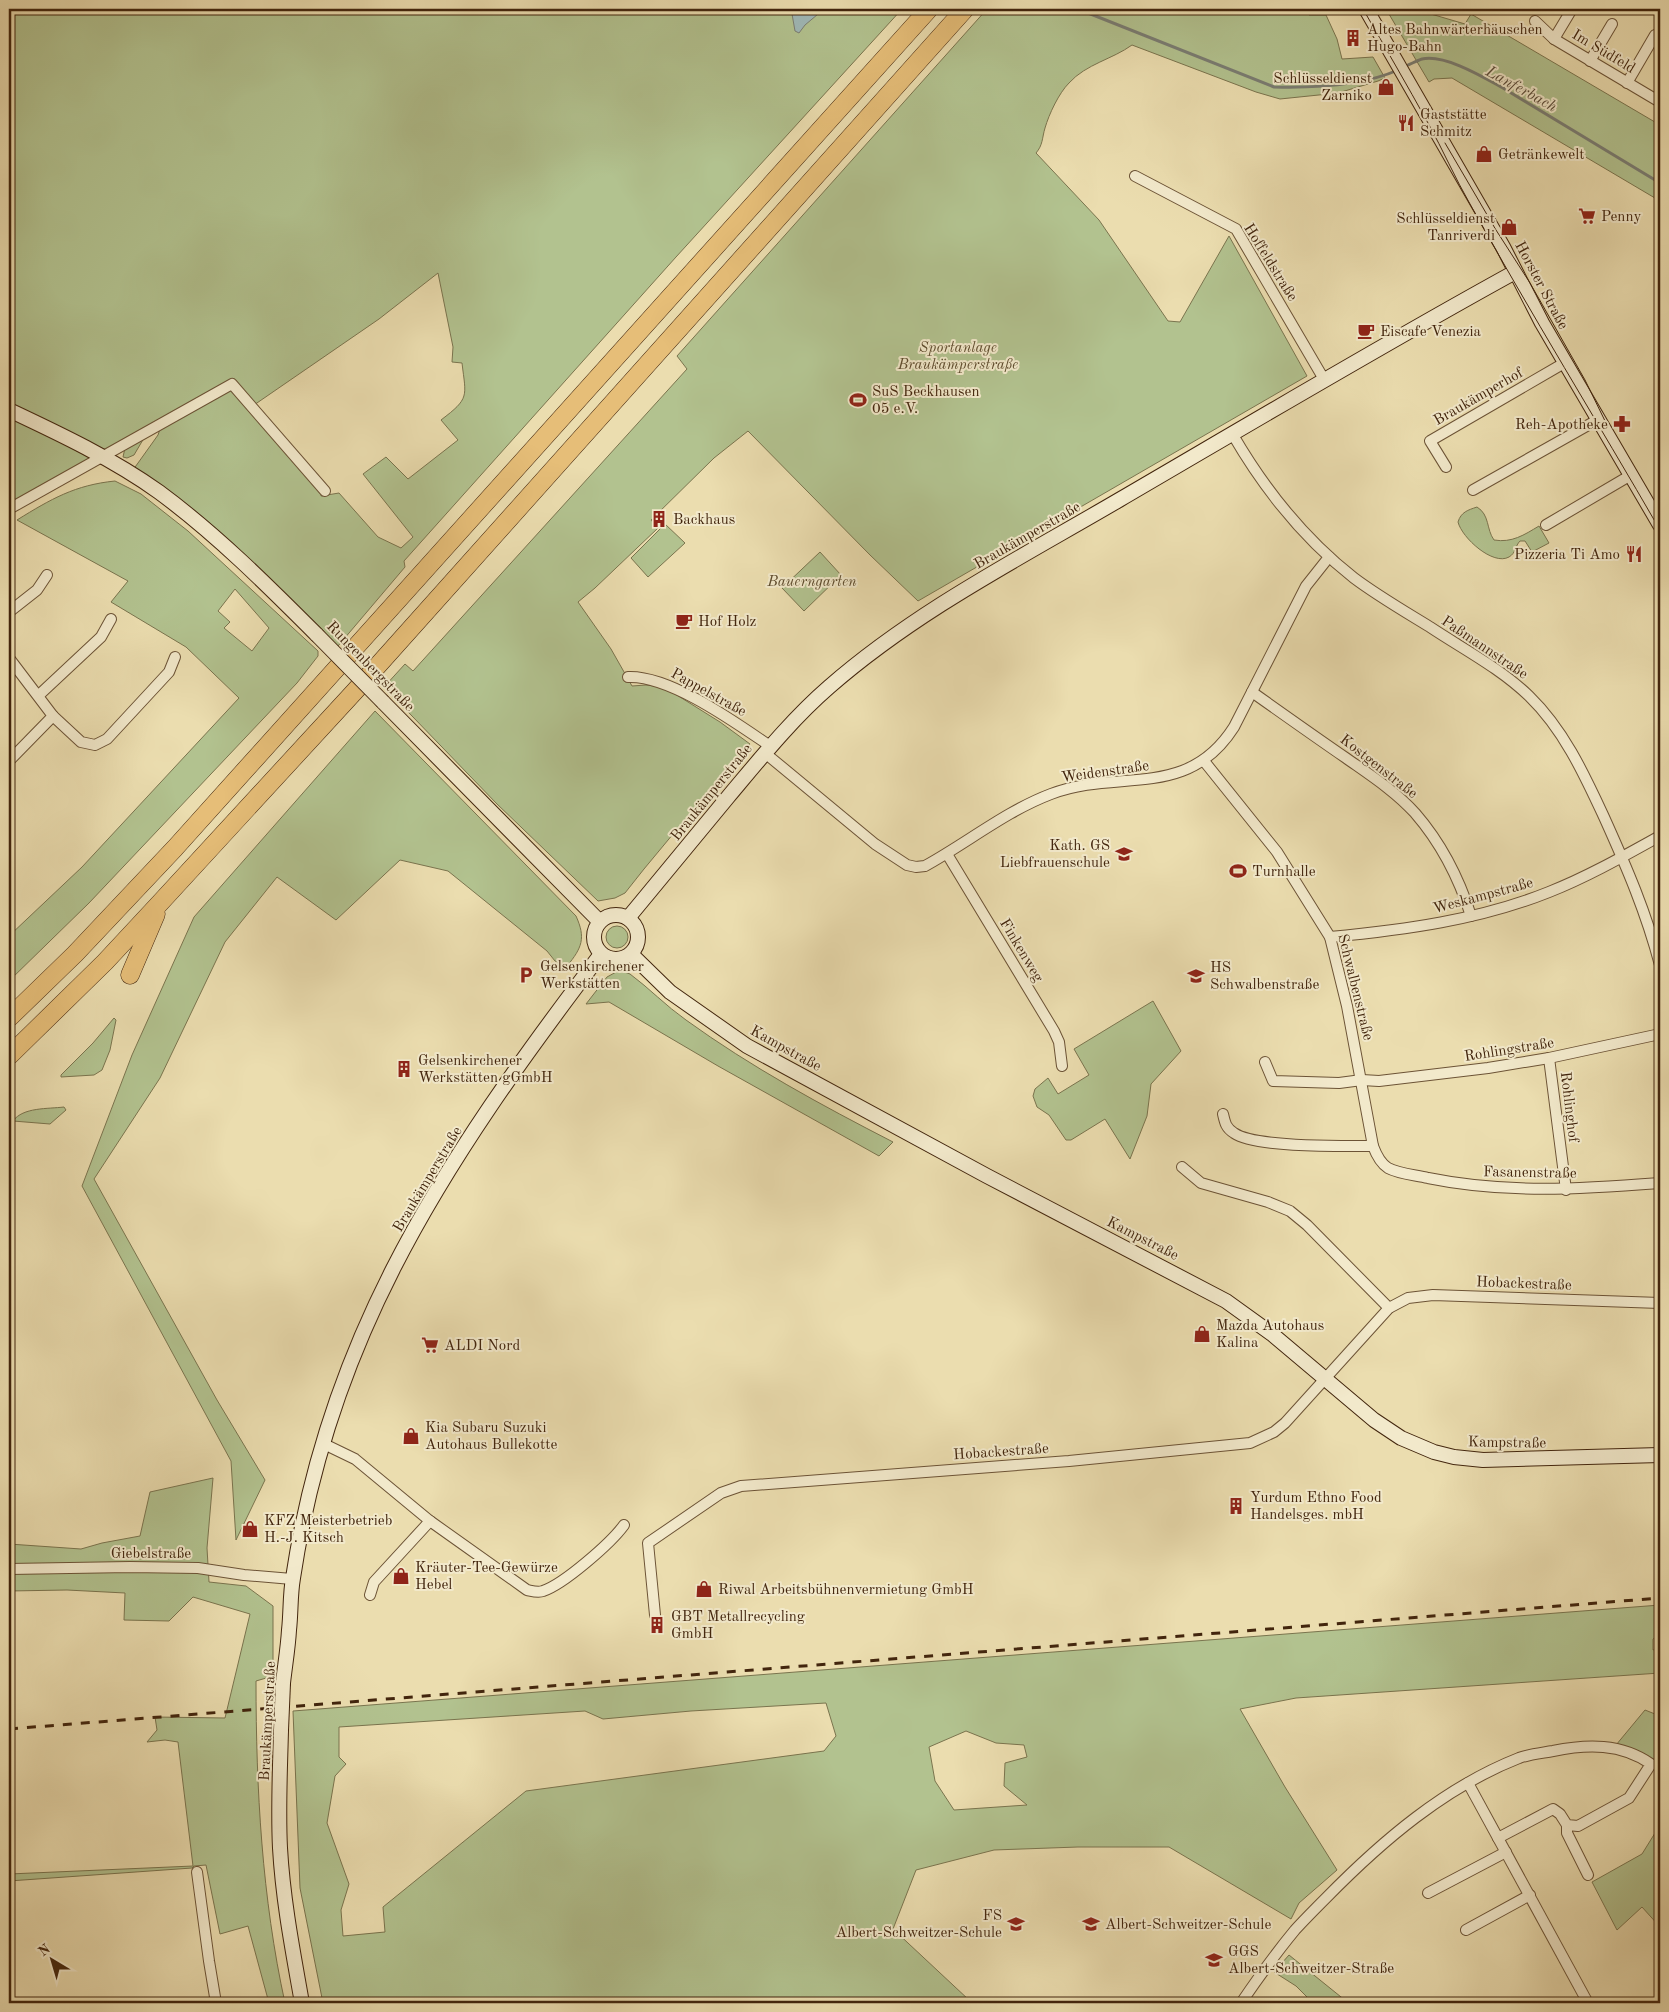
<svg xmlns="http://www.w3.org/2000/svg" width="1669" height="2012" font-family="'Old Standard TT',serif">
<rect width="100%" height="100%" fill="#ebddaf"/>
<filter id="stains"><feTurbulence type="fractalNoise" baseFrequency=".004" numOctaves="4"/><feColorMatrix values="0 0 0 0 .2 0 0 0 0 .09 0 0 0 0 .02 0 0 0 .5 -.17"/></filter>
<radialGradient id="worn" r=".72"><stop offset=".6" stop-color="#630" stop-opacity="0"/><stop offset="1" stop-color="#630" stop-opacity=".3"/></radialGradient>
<g fill="#b2c28f" stroke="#7a744e" fill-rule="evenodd">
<path d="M 9,9 L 902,9 L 676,257 L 404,561 L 405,567 L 338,646 C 271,586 210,517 133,470 L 158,435 L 161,426 L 231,386 L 322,491 L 321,496 L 339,493 L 378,537 L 401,548 L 413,537 L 363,474 L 386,457 L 408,479 L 458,440 L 441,420 C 470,398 466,397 462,363 L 452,362 L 453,347 L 438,273 L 379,319 L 254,405 L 232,382 L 103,452 L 9,507 Z"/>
<path d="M 987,9 L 1284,9 L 1308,13 L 1309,15 L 1326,15 L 1337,39 L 1342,59 L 1373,57 L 1385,78 L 1378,81 L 1338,93 L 1280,99 L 1256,92 L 1132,45 C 1113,59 1086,64 1069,83 C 1059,93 1049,114 1045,128 C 1042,138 1043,145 1036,153 L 1099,220 L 1168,321 L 1180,322 L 1229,236 L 1307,376 L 918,601 L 870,555 L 748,431 L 714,458 L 651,520 L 658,528 L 595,588 L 578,602 L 611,649 L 632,686 L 646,685 L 664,687 L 720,722 L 750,744 L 727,769 L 644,869 L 625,893 L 615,898 L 598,901 L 497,804 L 384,687 L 405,664 L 413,671 L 687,369 L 677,356 Z"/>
<path d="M 1386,9 L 1414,9 L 1465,24 L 1471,14 L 1660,125 L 1660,201 L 1452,78 L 1434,79 L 1429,82 Z"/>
<path d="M 144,438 L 134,455 L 127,458 L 123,457 L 125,448 Z"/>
<path d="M 115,481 L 141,494 L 188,531 L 318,651 L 318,656 L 297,683 L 89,903 L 9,981 L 9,936 L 82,867 L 239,698 L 186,647 L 111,602 L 128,581 L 17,520 C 51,499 75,485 115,481 ZM 235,589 L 269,628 L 252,651 L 224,628 L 230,622 L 218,611 Z"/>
<path d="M 1477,507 C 1490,515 1486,529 1494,540 C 1512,543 1524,535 1539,526 L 1549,543 L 1532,552 L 1525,541 L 1520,541 C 1515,546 1516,553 1509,557 C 1493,566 1462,538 1458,522 C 1461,512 1468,510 1477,507 Z"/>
<path d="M 665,524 L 685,543 L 648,577 L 631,558 Z"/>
<path d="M 820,552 L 841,575 L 804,611 L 782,588 Z"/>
<path d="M 375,711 L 576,916 C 586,938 582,948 567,966 L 555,961 L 547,951 L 448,871 L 400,860 L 336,920 L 277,877 L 225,942 L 160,1078 L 94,1179 L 217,1400 L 265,1480 L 236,1540 L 231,1461 L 82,1186 L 132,1055 L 194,917 Z"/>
<circle cx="617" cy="937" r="11"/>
<path d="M 618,971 L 622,971 L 630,974 C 649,988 666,1006 686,1020 C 751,1067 821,1105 893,1142 L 879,1156 L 718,1066 L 609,1002 L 586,1004 L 607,977 Z"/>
<path d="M 1153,1001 L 1181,1051 L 1151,1084 L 1147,1116 L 1130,1159 L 1105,1119 L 1071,1140 L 1066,1140 L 1049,1115 L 1037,1107 L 1033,1096 L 1035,1089 L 1048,1078 L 1058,1094 L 1089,1075 L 1074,1049 Z"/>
<path d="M 114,1018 L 116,1020 L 110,1050 L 102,1070 L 94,1075 L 61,1077 L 61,1075 L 93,1043 Z"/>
<path d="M 64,1107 L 66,1110 L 50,1124 L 13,1121 C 23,1107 48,1109 64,1107 Z"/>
<path d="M 213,1478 L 207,1548 L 209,1582 L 246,1586 L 273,1606 L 273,1676 L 256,1681 C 256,1789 262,1898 285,2003 L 269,2003 L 248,1926 L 220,1934 L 206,1865 L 194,1866 L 192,1868 L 9,1881 L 9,1874 L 193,1866 L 178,1742 L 165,1740 L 147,1742 L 157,1730 L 155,1717 L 225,1718 L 250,1614 L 193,1597 L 169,1621 L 124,1620 L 125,1593 L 67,1590 L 9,1591 L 9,1544 L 81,1549 L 102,1543 L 140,1536 L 150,1492 Z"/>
<path d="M 1660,1605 L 1660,1635 L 1653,1639 L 1653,1650 L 1660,1648 L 1660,1673 L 1296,1698 L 1240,1709 L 1285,1787 L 1337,1870 L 1299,1903 L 1291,1919 L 1169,1847 L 1078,1847 L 994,1850 L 916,1870 L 893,1929 L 969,2000 L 977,2003 L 323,2003 L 300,1888 L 293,1711 ZM 826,1703 L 836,1736 L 824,1751 L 526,1791 L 383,1907 L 385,1932 L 343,1936 L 341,1910 L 349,1884 L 327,1823 L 335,1776 L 346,1764 L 339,1757 L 339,1727 L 585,1711 L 603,1719 L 691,1711 ZM 966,1731 L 996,1743 L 1024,1745 L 1027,1757 L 1005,1763 L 1004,1786 L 1027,1805 L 954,1810 L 935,1781 L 929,1747 Z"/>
<path d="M 1645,1710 L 1660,1716 L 1660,1764 L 1616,1745 Z"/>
<path d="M 1660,1825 L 1660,1927 L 1642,1907 L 1617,1930 L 1592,1882 L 1642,1854 Z"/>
<path d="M 1289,1955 L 1346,2001 L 1349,2003 L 1313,2003 L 1296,1986 L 1274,1972 Z"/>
</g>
<path fill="#9fb8b7" stroke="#7a7d73" d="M 786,9 L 824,9 L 805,25 L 799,33 L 795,31 L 792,14 Z"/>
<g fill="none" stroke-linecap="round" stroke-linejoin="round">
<g stroke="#7a7d73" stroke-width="3">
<path d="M 1078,9 L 1274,87 C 1313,88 1362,86 1398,70"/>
<path d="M 1403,67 C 1409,65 1416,61 1422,59 C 1445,54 1483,77 1503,88 L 1660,183"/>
</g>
<g stroke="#6c5336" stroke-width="12">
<g id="street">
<path d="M 1535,21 L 1554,39 L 1660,102"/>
<path d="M 1554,39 L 1572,9"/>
<path d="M 1590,61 L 1612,24"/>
<path d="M 1627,83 L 1655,35"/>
<path d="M 1135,176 L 1236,229 L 1325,381"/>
<path d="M 1233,435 C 1265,490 1303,538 1354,578 C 1378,596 1404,611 1430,627 C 1463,649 1500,668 1529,696 C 1564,730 1584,774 1604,817 C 1627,868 1646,912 1660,965"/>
<path d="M 1446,467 L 1430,441 L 1566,362"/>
<path d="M 1473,490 L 1599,419"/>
<path d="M 9,509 L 232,384 L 325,491"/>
<path d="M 1546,525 L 1631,475"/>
<path d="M 9,612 L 37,590 L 47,575"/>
<path d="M 9,658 L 53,716 L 9,761"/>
<path d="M 628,677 C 670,675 736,723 770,746"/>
<path d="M 1252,692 C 1283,714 1314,736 1346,758 C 1370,775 1395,791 1415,813 C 1441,843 1459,878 1471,916"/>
<path d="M 39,695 L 101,637 L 111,619"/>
<path d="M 53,716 L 81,742 L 95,745 L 107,739 L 169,672 L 175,657"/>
<path d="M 765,753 L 875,844 L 907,865 L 916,867 L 925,866 C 967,843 1006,811 1051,794 C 1118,768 1187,801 1234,727 L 1306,586 L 1329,557"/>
<path d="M 1204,761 L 1277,852 L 1330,937 L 1347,1006 L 1373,1146 C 1376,1154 1380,1163 1388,1168 C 1399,1174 1416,1175 1428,1178 C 1506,1194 1582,1189 1660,1183"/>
<path d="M 947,854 L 1054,1031 L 1059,1042 L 1062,1066"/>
<path d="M 1330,937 C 1404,930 1479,920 1549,892 C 1587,877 1624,856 1660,836"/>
<path d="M 1549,1058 L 1566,1190"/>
<path d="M 1265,1062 L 1273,1081 L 1339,1083 L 1362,1080 L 1379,1081 L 1488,1068 L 1549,1058 L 1660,1034"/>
<path d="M 1223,1114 C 1225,1123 1226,1128 1234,1133 C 1255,1148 1345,1146 1373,1146"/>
<path d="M 1182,1167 L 1201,1183 L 1268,1202 L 1290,1211 L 1307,1225 L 1389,1308"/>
<path d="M 324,1444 L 355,1459 L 430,1521 L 527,1590 C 532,1591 538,1593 543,1591 C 564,1584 611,1543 624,1525"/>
<path d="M 9,1569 L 130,1567 L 198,1568 L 244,1575 L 292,1579"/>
<path d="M 370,1595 L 374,1582 L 430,1521"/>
<path d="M 655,1615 L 648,1543 L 721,1493 L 741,1486 L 1069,1461 L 1250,1443 L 1274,1432 L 1285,1423 L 1389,1308 L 1408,1298 L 1433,1295 L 1660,1303"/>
<path d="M 1468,1783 L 1588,2003"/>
<path d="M 1567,1825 L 1567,1833 L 1588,1875"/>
<path d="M 197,1872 L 209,1961 L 216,2003"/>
<path d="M 1428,1893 L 1506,1852"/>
<path d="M 1466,1930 L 1530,1895"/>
<path d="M 1241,2003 C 1258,1978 1276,1953 1295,1930 C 1305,1919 1316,1908 1327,1897 C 1382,1841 1445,1787 1519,1758 C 1530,1754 1542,1753 1553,1751 C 1587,1744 1621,1743 1651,1764 L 1629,1798 L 1578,1826 L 1567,1825 L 1560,1814 L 1553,1809 L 1498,1838"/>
</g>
</g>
<g stroke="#42250d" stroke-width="16">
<g id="secondary">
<path d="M 1366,9 L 1503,247 L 1542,323 L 1660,525"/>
<path d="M 9,410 C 60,434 113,459 159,492 C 216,534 267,585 317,635"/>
<path d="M 383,702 L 599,921"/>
<circle cx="616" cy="937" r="22"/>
<path d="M 628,918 C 661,878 694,838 728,797 C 760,759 791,720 829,687 C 916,611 1020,558 1119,500 C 1251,423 1382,345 1515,272"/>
<path d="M 631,954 L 670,992 L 747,1046 L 987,1176 L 1226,1301 L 1272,1334 L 1374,1420 L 1401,1438 L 1434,1452 L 1454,1457 L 1483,1460 L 1660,1455"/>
<path d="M 283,1683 C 285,1665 288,1648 289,1630 C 291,1613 290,1595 293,1578 C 309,1471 344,1365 393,1269 C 450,1157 525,1054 601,954"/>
<path d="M 281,1730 C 280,1770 278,1809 280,1848 C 283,1901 293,1952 302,2003"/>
</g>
</g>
<g stroke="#42250d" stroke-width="19">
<g id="highway">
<path d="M 130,975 L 156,914"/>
<path d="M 9,1018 L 75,954 L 175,848 L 929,9"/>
<path d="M 9,1056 L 105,962 L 159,904 L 355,691 L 965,9"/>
</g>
</g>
<use href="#street" stroke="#f2e9cb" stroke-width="10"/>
<use href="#secondary" stroke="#f2e9cb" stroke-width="14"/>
<use href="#highway" stroke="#e6be78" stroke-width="18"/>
<g stroke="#42250d" stroke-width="1">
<path d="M 1363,9 C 1385,47 1407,85 1428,123 C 1443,150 1455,178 1470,204 C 1531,314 1597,421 1660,530"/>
<path d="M 1445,143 L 1496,230 L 1530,283 L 1585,380 L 1607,425"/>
</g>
<path stroke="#42250d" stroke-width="3" stroke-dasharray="9 9" stroke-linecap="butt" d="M 9,1729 L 1660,1598"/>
<g stroke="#42250d" stroke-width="16" stroke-linecap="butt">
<g id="secondary-bridge">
<path d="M 317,635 L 383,702"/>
<path d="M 281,1730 L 283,1683"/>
</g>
</g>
<use href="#secondary-bridge" stroke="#f2e9cb" stroke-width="14"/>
</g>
<defs>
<g id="building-bare" transform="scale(1.35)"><path d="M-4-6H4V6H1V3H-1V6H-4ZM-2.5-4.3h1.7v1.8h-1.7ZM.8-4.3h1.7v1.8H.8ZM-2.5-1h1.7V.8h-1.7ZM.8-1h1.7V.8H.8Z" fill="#8f2418" stroke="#f2e9cb" stroke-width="2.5" paint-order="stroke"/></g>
<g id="shop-bare" transform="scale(1.35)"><path d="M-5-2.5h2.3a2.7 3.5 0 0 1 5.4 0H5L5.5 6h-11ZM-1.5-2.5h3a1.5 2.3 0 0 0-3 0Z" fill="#8f2418" stroke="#f2e9cb" stroke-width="2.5" paint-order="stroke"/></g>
<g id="restaurant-bare" transform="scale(1.35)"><path d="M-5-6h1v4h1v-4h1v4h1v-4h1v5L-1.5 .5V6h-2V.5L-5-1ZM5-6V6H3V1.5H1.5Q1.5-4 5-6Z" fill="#8f2418" stroke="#f2e9cb" stroke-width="2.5" paint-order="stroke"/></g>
<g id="supermarket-bare" transform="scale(1.35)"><path d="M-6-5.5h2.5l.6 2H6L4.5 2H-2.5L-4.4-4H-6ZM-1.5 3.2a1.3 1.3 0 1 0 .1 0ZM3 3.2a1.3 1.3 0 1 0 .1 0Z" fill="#8f2418" stroke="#f2e9cb" stroke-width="2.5" paint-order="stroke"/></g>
<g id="cafe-bare" transform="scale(1.35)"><path d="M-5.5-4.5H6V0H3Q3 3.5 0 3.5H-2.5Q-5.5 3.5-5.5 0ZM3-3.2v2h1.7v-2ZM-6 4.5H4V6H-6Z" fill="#8f2418" stroke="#f2e9cb" stroke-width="2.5" paint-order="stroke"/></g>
<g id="stadium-bare" transform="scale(1.35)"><path d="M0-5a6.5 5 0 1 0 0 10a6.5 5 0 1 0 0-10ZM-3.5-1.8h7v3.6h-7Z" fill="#8f2418" stroke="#f2e9cb" stroke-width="2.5" paint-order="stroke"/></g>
<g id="pharmacy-bare" transform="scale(1.35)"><path d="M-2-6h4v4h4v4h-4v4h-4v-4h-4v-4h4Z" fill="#8f2418" stroke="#f2e9cb" stroke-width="2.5" paint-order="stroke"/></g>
<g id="school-bare" transform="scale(1.35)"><path d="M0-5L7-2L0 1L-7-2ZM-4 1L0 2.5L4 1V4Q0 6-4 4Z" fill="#8f2418" stroke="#f2e9cb" stroke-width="2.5" paint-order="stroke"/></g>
<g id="parking-bare" transform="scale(1.35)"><path d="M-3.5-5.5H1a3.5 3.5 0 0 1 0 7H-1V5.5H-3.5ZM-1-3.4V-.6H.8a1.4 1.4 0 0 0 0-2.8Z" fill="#8f2418" stroke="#f2e9cb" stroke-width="2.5" paint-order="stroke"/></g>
</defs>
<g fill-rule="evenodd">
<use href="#building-bare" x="1353" y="38"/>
<use href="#shop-bare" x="1386" y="87"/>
<use href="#restaurant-bare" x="1406" y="123"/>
<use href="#shop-bare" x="1484" y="154"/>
<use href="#supermarket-bare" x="1587" y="216"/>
<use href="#shop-bare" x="1509" y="227"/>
<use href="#cafe-bare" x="1366" y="331"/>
<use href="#stadium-bare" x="858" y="400"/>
<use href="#pharmacy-bare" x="1622" y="424"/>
<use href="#building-bare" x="659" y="519"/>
<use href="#restaurant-bare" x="1634" y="554"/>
<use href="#cafe-bare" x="684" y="621"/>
<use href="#school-bare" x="1124" y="854"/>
<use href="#stadium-bare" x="1238" y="871"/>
<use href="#parking-bare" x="526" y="975"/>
<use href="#school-bare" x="1196" y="976"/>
<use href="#building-bare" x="404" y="1069"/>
<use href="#shop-bare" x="1202" y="1334"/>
<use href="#supermarket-bare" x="430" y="1345"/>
<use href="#shop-bare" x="411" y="1436"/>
<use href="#building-bare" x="1236" y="1506"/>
<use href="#shop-bare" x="250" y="1529"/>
<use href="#shop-bare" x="401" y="1576"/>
<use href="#shop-bare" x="704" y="1589"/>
<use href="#building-bare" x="657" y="1625"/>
<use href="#school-bare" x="1016" y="1924"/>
<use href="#school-bare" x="1091" y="1924"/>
<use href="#school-bare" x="1214" y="1960"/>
</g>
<g text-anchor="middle" stroke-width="4" stroke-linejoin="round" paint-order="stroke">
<g font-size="15" fill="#42250d" stroke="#f2e9cb" text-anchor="start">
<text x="1367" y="34">Altes Bahnwärterhäuschen<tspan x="1367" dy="17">Hugo-Bahn</tspan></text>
<text x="1372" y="83" text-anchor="end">Schlüsseldienst<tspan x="1372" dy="17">Zarniko</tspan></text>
<text x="1420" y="119">Gaststätte<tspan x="1420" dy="17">Schmitz</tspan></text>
<text x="1498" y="159">Getränkewelt</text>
<text x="1601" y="221">Penny</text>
<text x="1495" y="223" text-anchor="end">Schlüsseldienst<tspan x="1495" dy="17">Tanriverdi</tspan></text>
<text x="1380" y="336">Eiscafe Venezia</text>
<text x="872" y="396">SuS Beckhausen<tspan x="872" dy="17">05 e.V.</tspan></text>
<text x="1608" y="429" text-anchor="end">Reh-Apotheke</text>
<text x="673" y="524">Backhaus</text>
<text x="1620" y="559" text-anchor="end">Pizzeria Ti Amo</text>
<text x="698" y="626">Hof Holz</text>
<text x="1110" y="850" text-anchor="end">Kath. GS<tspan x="1110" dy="17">Liebfrauenschule</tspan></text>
<text x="1252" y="876">Turnhalle</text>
<text x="540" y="971">Gelsenkirchener<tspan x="540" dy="17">Werkstätten</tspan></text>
<text x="1210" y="972">HS<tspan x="1210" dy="17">Schwalbenstraße</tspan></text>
<text x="418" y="1065">Gelsenkirchener<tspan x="418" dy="17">Werkstätten gGmbH</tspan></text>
<text x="1216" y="1330">Mazda Autohaus<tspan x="1216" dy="17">Kalina</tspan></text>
<text x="444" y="1350">ALDI Nord</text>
<text x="425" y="1432">Kia Subaru Suzuki<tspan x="425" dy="17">Autohaus Bullekotte</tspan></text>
<text x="1250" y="1502">Yurdum Ethno Food<tspan x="1250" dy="17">Handelsges. mbH</tspan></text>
<text x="264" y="1525">KFZ Meisterbetrieb<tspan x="264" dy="17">H.-J. Kitsch</tspan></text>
<text x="415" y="1572">Kräuter-Tee-Gewürze<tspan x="415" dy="17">Hebel</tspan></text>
<text x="718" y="1594">Riwal Arbeitsbühnenvermietung GmbH</text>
<text x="671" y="1621">GBT Metallrecycling<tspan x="671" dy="17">GmbH</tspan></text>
<text x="1002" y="1920" text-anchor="end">FS<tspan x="1002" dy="17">Albert-Schweitzer-Schule</tspan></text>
<text x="1105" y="1929">Albert-Schweitzer-Schule</text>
<text x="1228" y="1956">GGS<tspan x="1228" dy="17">Albert-Schweitzer-Straße</tspan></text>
</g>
<g font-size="15" fill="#42250d" stroke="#f2e9cb">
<text transform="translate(1604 51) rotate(31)" y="5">Im Südfeld</text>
<text transform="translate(1271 262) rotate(58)" y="5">Hoffeldstraße</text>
<text transform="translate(1542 285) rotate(62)" y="5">Horster Straße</text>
<text transform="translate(1478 396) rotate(-30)" y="5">Braukämperhof</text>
<text transform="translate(1027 535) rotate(-30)" y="5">Braukämperstraße</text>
<text transform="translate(1485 647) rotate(34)" y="5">Paßmannstraße</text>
<text transform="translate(371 666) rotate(46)" y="5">Rungenbergstraße</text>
<text transform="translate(709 692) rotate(29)" y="5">Pappelstraße</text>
<text transform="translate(1379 766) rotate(38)" y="5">Kostgenstraße</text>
<text transform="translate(1105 771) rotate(-8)" y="5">Weidenstraße</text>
<text transform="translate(711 792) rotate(-51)" y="5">Braukämperstraße</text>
<text transform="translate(1483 895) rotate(-15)" y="5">Weskampstraße</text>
<text transform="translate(1022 950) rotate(59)" y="5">Finkenweg</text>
<text transform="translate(1356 987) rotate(76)" y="5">Schwalbenstraße</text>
<text transform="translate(786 1048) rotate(29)" y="5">Kampstraße</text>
<text transform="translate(1509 1049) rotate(-9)" y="5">Rohlingstraße</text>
<text transform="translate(1570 1107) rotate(83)" y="5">Rohlinghof</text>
<text transform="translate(1530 1172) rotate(1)" y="5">Fasanenstraße</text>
<text transform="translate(427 1179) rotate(-59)" y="5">Braukämperstraße</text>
<text transform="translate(1143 1238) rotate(27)" y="5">Kampstraße</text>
<text transform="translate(1524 1283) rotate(2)" y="5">Hobackestraße</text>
<text transform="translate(1507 1442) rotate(1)" y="5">Kampstraße</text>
<text transform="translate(1001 1451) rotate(-4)" y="5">Hobackestraße</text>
<text x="151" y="1558">Giebelstraße</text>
<text transform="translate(267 1721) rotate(-87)" y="5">Braukämperstraße</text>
</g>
<g font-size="15" font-style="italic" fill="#5e4c2e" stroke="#f2e9cb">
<text x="958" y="352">Sportanlage<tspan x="958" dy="17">Braukämperstraße</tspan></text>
<text x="812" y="586">Bauerngarten</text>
</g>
<g font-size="16" font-style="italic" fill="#594a38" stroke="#f2e9cb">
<text transform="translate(1522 88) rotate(29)" y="6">Lanferbach</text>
</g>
</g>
<rect width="1669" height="2012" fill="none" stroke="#ebddaf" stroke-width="30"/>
<rect x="10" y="10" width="1649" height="1992" fill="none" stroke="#42250d" stroke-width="2.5"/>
<rect x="15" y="15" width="1639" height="1982" fill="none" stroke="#42250d"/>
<g transform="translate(52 1960) rotate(322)" stroke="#f2e9cb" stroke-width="4" paint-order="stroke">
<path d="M0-4L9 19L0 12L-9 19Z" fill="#42250d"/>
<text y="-8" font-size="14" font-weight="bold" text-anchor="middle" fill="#42250d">N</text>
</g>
<rect width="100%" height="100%" filter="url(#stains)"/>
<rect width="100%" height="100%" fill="url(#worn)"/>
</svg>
